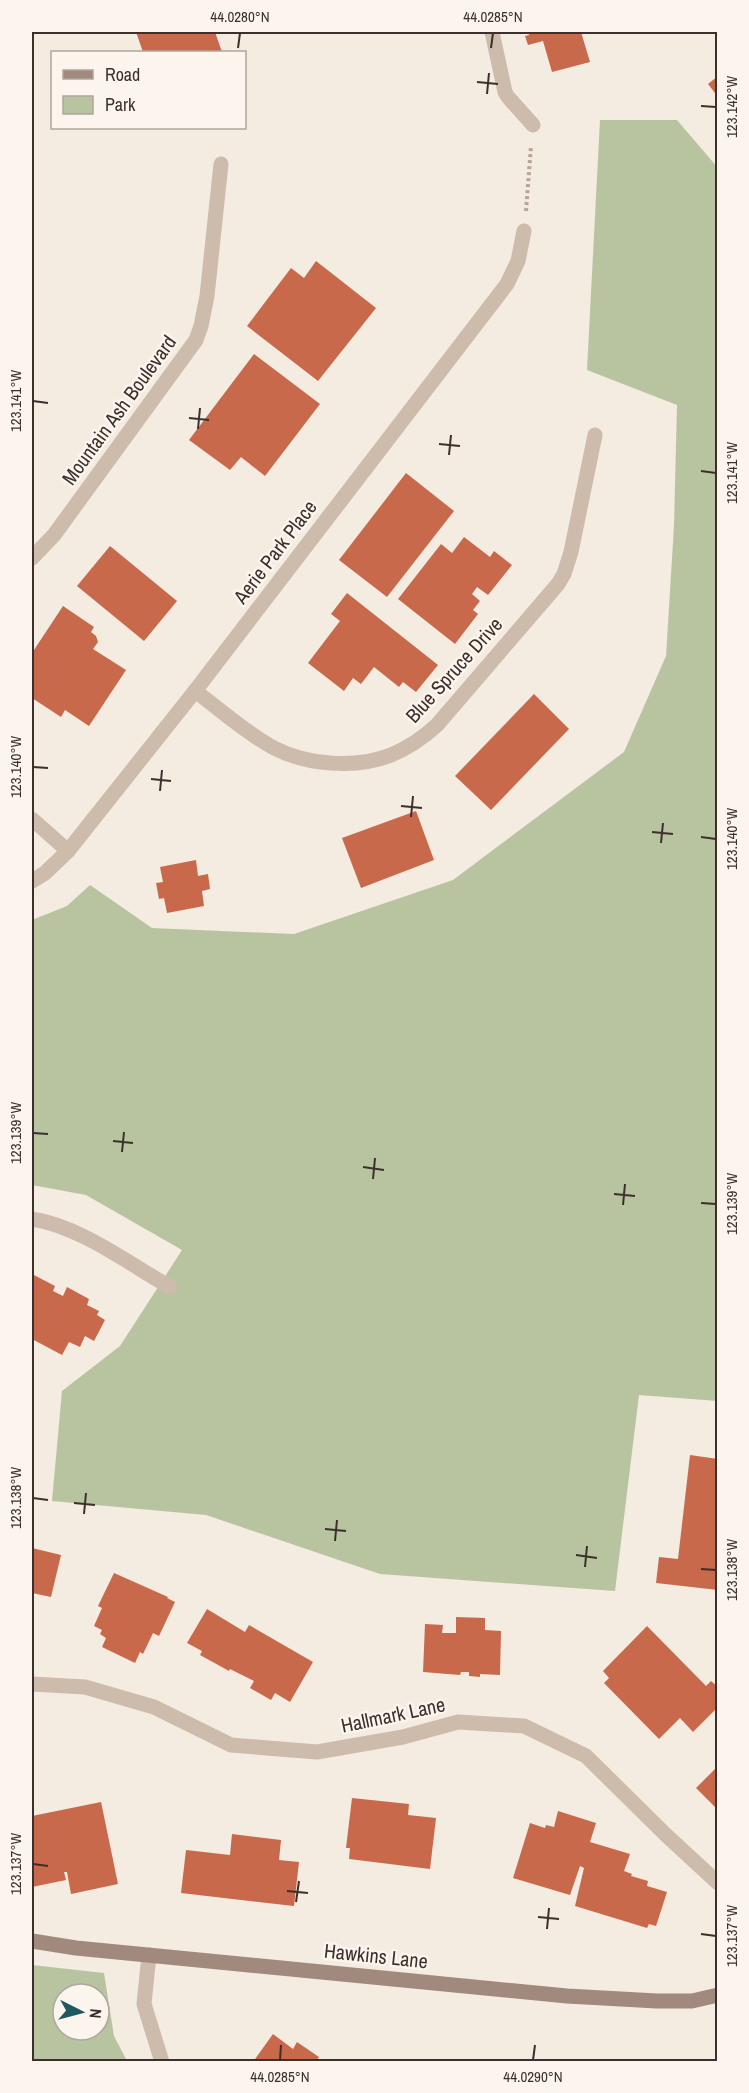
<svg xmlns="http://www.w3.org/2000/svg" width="749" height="2093" font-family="'Archivo Narrow',sans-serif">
<rect width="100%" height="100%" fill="#f4ebe1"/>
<g fill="#b8c4a0" fill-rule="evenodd">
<path d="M 600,120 L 677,120 L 718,168 L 718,1401 L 639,1395 L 615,1591 L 380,1574 L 206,1515 L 52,1501 L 62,1391 L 120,1346 L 182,1250 L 86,1195 L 32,1185 L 32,920 L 67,906 L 90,885 L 152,928 L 294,934 L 453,880 L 624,752 L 666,656 L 674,526 L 677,405 L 587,370 Z"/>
<path d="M 32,1965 L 104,1973 L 114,2036 L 127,2061 L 32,2061 ZM 63,1994 L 99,1994 L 99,2030 L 63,2030 Z"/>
</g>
<g fill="#c8694b">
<path d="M 136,32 L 215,32 L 222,52 L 143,52 Z"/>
<path d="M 528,32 L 581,32 L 590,62 L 552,72 L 543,41 L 528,45 L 525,36 L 529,35 Z"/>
<path d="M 718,76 L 718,97 L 708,84 Z"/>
<path d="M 316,261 L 376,308 L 318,381 L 247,326 L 291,268 L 304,278 Z"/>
<path d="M 254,354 L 320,404 L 265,476 L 241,457 L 230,470 L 189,440 Z"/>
<path d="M 406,473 L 454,511 L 387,597 L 339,560 Z"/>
<path d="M 464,537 L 490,557 L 494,551 L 512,565 L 488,595 L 477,587 L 472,594 L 480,601 L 473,610 L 478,614 L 455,644 L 398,599 L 441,544 L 452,553 Z"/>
<path d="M 110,546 L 177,601 L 144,641 L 77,586 Z"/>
<path d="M 347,593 L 438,665 L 416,692 L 403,682 L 399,687 L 374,667 L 361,684 L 353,678 L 344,691 L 308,663 L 340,621 L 331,614 Z"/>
<path d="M 63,606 L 94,627 L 91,632 L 96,636 L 98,642 L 93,649 L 126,670 L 89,726 L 65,710 L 61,717 L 32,698 L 32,653 Z"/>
<path d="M 534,694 L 569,729 L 491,810 L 455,776 Z"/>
<path d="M 416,811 L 434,860 L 361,888 L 342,838 Z"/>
<path d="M 196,860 L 198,876 L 208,874 L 210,889 L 202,891 L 204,906 L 167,913 L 164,898 L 159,899 L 156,883 L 163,882 L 160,867 Z"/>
<path d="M 32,1274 L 55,1286 L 53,1291 L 63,1296 L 67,1287 L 89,1299 L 87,1305 L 99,1311 L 97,1315 L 105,1320 L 94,1341 L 85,1336 L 80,1347 L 69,1342 L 62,1355 L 32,1339 Z"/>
<path d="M 690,1455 L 718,1459 L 718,1590 L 656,1583 L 659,1557 L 678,1559 Z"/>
<path d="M 32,1548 L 61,1555 L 51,1597 L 32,1593 Z"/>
<path d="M 114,1573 L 168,1597 L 167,1598 L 175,1602 L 159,1636 L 153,1633 L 143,1654 L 140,1652 L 135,1663 L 102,1647 L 106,1638 L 100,1634 L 102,1630 L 94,1626 L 102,1608 L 98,1606 Z"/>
<path d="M 207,1609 L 245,1632 L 249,1625 L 313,1662 L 290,1702 L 275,1693 L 271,1700 L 250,1688 L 254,1681 L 230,1669 L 229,1671 L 200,1655 L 202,1651 L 187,1643 Z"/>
<path d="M 456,1617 L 485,1618 L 485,1630 L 501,1631 L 500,1675 L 480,1674 L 480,1677 L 469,1676 L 469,1672 L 461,1672 L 460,1675 L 423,1672 L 425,1624 L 443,1625 L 442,1633 L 456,1633 Z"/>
<path d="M 647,1626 L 706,1686 L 711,1681 L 718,1687 L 718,1707 L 693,1732 L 680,1718 L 659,1739 L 604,1683 L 609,1678 L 603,1671 Z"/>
<path d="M 718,1766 L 718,1810 L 696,1788 Z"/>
<path d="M 352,1798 L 409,1804 L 408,1815 L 436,1818 L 430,1869 L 349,1859 L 350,1848 L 346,1848 Z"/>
<path d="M 101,1802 L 118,1884 L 71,1894 L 67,1872 L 64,1872 L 66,1880 L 32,1887 L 32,1816 Z"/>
<path d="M 558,1811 L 596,1823 L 590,1842 L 630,1854 L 624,1871 L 632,1874 L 631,1876 L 648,1881 L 647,1886 L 667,1892 L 656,1926 L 649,1924 L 647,1928 L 575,1906 L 584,1868 L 580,1866 L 570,1895 L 513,1878 L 530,1823 L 545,1828 L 546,1825 L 554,1827 Z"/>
<path d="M 232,1834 L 281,1840 L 279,1860 L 299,1862 L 294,1906 L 181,1893 L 186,1850 L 230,1855 Z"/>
<path d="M 273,2034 L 293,2049 L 297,2042 L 319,2057 L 316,2062 L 253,2062 Z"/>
</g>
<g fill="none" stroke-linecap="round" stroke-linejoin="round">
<path stroke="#b9a596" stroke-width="4" stroke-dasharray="3 3" stroke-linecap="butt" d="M 526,211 L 531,146"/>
<g stroke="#cdbbac" stroke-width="15">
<path d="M 492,32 L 505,92 L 508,97 L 533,125"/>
<path d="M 32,558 L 54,535 L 196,340 L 201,326 L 207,296 L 221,164"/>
<path d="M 195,691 C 221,710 246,733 274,748 C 307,765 356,769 391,755 C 408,748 424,737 437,725 L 558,584 L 564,574 L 571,552 L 595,435"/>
<path d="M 32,819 L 68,851"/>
<path d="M 32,881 L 45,873 L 68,851 L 195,691 L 507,284 L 518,261 L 524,231"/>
<path d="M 32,1219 C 79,1226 128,1263 170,1287"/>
<path d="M 32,1684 L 85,1687 L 154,1707 L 231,1745 L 317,1752 L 403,1737 L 458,1722 L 524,1726 L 586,1756 L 666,1835 L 718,1883"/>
<path d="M 149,1955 L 144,2004 L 162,2062"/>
</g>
<path stroke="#a18a7d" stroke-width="15" d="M 32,1941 L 76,1948 L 567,1996 L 657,2001 L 692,2001 L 718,1995"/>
</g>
<path fill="none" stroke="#3b302b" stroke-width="2" d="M 238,48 L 240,33M 491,48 L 493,33M 477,82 L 498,84M 487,94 L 489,73M 701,106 L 716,107M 33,401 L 48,403M 189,418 L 209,420M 198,429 L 200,408M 439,444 L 460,446M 449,455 L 451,435M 701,471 L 716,473M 33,767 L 48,768M 151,779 L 171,781M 160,791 L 162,770M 401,806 L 422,808M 411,817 L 413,796M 652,832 L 673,834M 701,837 L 716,839M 661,843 L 663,823M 33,1133 L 48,1134M 113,1141 L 133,1143M 122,1152 L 124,1132M 363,1167 L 384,1170M 373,1179 L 375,1158M 614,1194 L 635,1196M 701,1203 L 716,1204M 623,1205 L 625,1184M 33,1498 L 48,1500M 74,1503 L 95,1505M 84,1514 L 86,1493M 325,1529 L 346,1531M 335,1541 L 337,1520M 576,1555 L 597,1558M 585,1567 L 587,1546M 701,1569 L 716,1570M 33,1864 L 48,1866M 287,1891 L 308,1893M 296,1902 L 299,1881M 538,1917 L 559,1919M 547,1929 L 549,1908M 701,1934 L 716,1936M 280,2060 L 281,2045M 533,2060 L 535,2045"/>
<g text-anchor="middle" stroke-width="5" stroke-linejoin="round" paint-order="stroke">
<g font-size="20" fill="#3b302b" stroke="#fbf5ee">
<text transform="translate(119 410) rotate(-54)" y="7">Mountain Ash Boulevard</text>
<text transform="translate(275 552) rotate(-53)" y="7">Aerie Park Place</text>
<text transform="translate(454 670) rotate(-48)" y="7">Blue Spruce Drive</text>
<text transform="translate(393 1715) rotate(-12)" y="7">Hallmark Lane</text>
<text transform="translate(376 1956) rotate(6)" y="7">Hawkins Lane</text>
</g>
</g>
<rect width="749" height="2093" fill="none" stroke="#fbf5ee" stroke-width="66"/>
<rect x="51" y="51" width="195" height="78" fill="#fbf5ee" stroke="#aea6a0" stroke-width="1.5"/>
<rect x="63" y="70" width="30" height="9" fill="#a18a7d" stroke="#aea6a0" stroke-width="1.5"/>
<text x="105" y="81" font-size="18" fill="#3b302b">Road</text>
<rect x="63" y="96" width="30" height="18" fill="#b8c4a0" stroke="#aea6a0" stroke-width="1.5"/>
<text x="105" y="111" font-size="18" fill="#3b302b">Park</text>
<g transform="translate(81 2012) rotate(96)"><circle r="28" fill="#fbf5ee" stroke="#aea6a0" stroke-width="1.5"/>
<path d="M0-4.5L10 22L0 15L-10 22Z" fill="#1f5a5e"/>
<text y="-9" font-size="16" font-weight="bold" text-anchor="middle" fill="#3b302b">N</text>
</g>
<rect x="33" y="33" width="683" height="2027" fill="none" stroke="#3b302b" stroke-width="2"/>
<g font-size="15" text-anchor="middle" fill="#3b302b">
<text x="240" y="22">44.0280°N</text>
<text x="493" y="22">44.0285°N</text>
<text transform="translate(732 107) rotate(-90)" y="5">123.142°W</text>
<text transform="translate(16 401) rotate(-90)" y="5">123.141°W</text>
<text transform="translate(732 473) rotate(-90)" y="5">123.141°W</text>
<text transform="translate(16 767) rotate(-90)" y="5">123.140°W</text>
<text transform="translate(732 839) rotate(-90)" y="5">123.140°W</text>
<text transform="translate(16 1133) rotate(-90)" y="5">123.139°W</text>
<text transform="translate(732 1204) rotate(-90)" y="5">123.139°W</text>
<text transform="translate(16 1498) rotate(-90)" y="5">123.138°W</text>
<text transform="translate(732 1570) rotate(-90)" y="5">123.138°W</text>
<text transform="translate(16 1864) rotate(-90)" y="5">123.137°W</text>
<text transform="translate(732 1936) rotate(-90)" y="5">123.137°W</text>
<text x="280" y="2082">44.0285°N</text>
<text x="533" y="2082">44.0290°N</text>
</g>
</svg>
